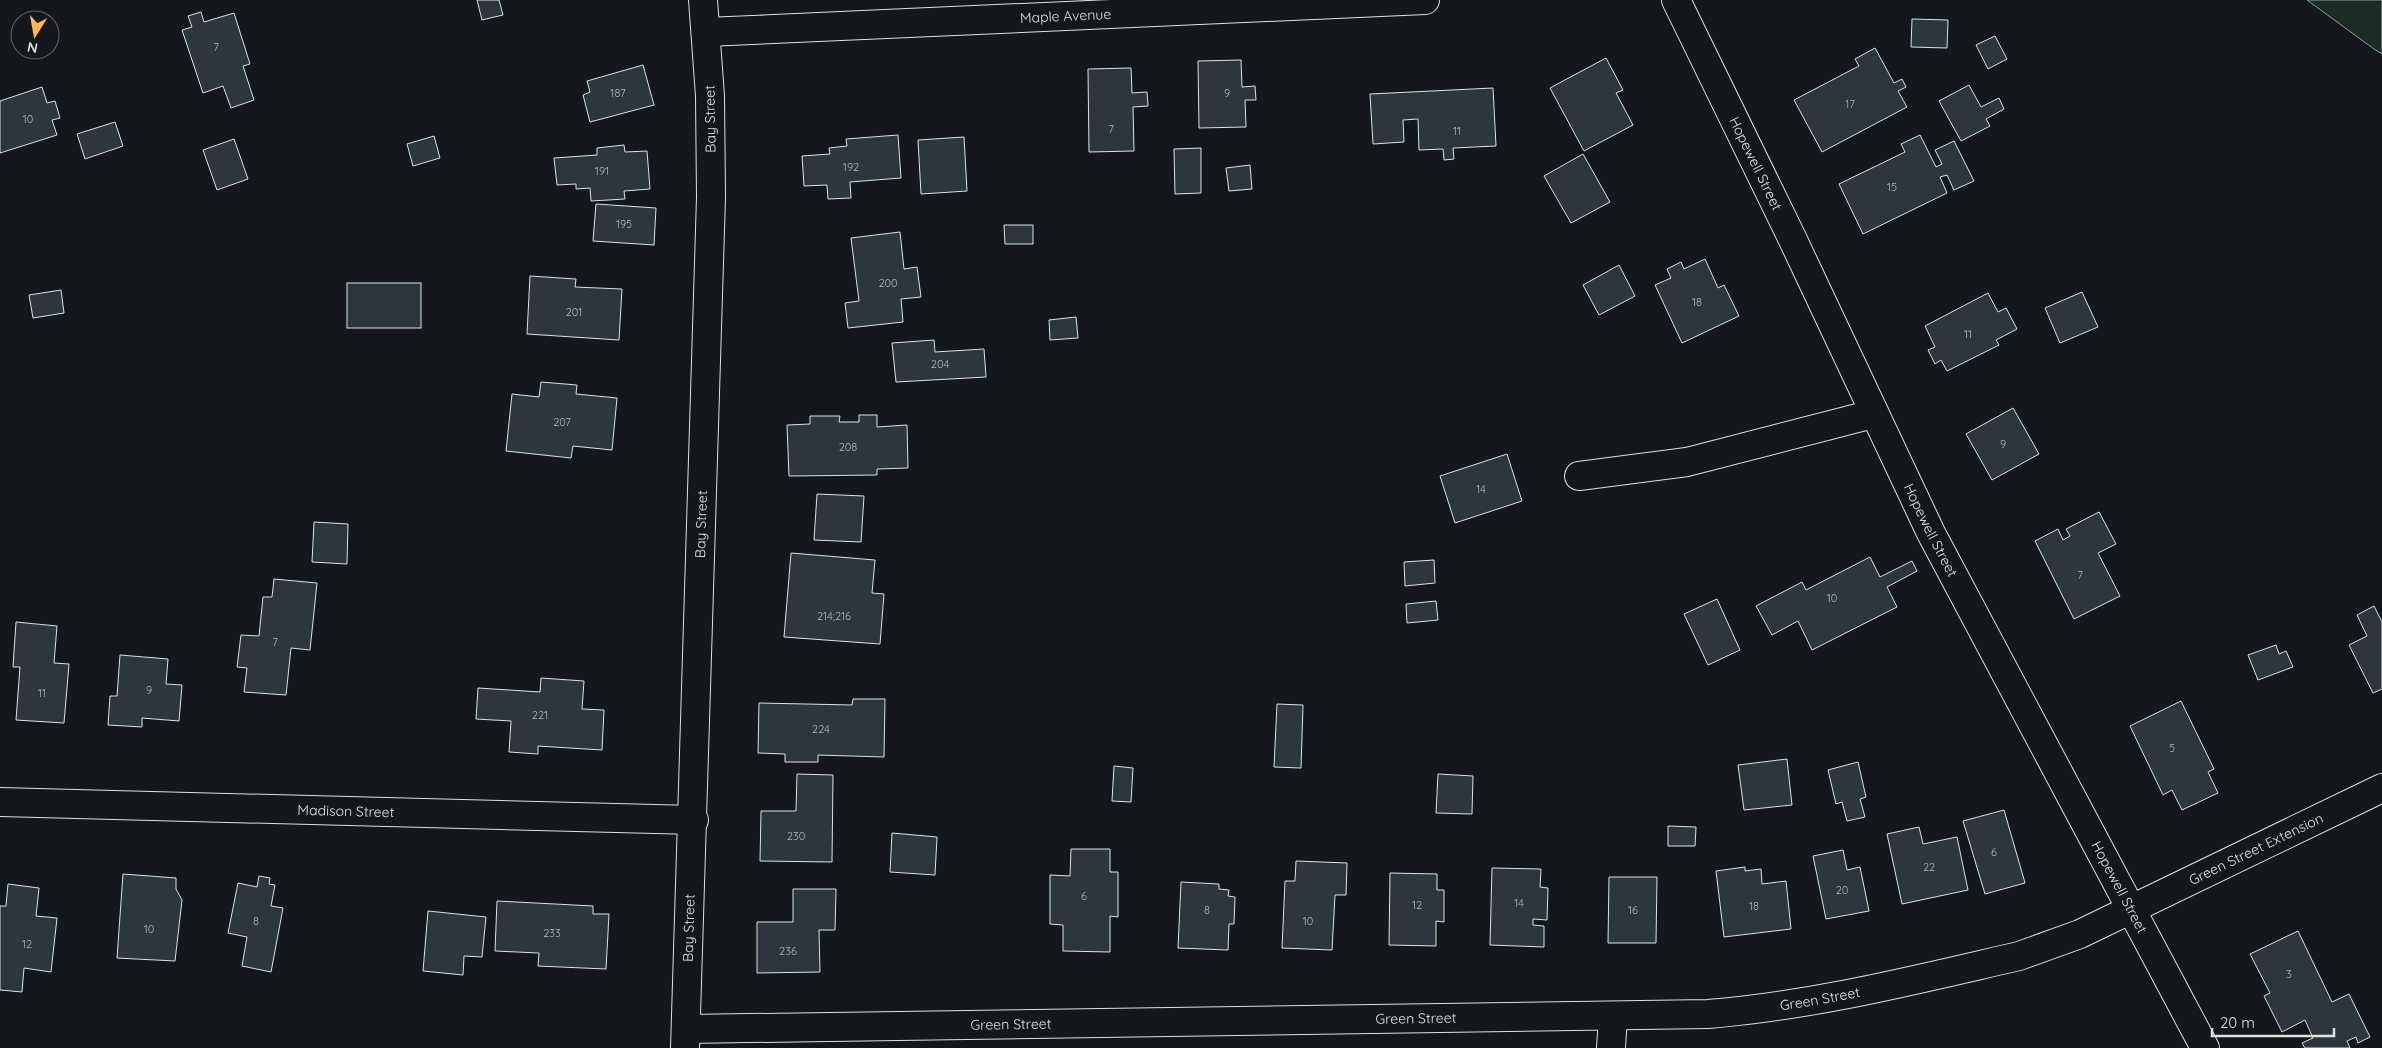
<svg xmlns="http://www.w3.org/2000/svg" width="2382" height="1048" font-family="Quicksand,sans-serif">
<rect width="100%" height="100%" fill="#14181c"/>
<path fill="#1a2d24" stroke="#939e99" d="M 2307,0 L 2382,0 L 2382,54 L 2374,49 Z"/>
<g fill="#2c363c" stroke="#d8e6dc">
<path d="M 477,0 L 499,0 L 503,15 L 482,20 Z"/>
<path d="M 201,12 L 204,22 L 234,13 L 250,64 L 243,66 L 254,100 L 231,108 L 223,86 L 203,93 L 182,30 L 192,27 L 188,16 Z"/>
<path d="M 1912,19 L 1948,20 L 1947,48 L 1911,47 Z"/>
<path d="M 1995,36 L 2007,59 L 1988,69 L 1976,45 Z"/>
<path d="M 1875,48 L 1894,83 L 1902,79 L 1906,87 L 1898,91 L 1907,107 L 1822,152 L 1794,100 L 1859,66 L 1855,59 Z"/>
<path d="M 1606,58 L 1623,90 L 1616,93 L 1633,125 L 1584,151 L 1550,88 Z"/>
<path d="M 1241,60 L 1242,87 L 1255,86 L 1256,100 L 1245,100 L 1246,127 L 1199,128 L 1198,61 Z"/>
<path d="M 643,65 L 654,105 L 590,122 L 583,95 L 590,92 L 587,81 Z"/>
<path d="M 1131,68 L 1132,93 L 1147,92 L 1148,106 L 1133,107 L 1134,151 L 1089,152 L 1088,69 Z"/>
<path d="M 1969,85 L 1981,107 L 1999,98 L 2004,109 L 1986,119 L 1990,126 L 1961,141 L 1939,101 Z"/>
<path d="M 42,87 L 47,103 L 55,101 L 60,118 L 52,120 L 57,135 L 0,153 L 0,101 Z"/>
<path d="M 1493,88 L 1496,146 L 1453,148 L 1454,159 L 1444,160 L 1443,149 L 1419,150 L 1418,119 L 1403,120 L 1404,142 L 1373,144 L 1370,94 Z"/>
<path d="M 115,122 L 123,146 L 85,159 L 77,134 Z"/>
<path d="M 898,135 L 901,178 L 850,182 L 851,198 L 828,199 L 827,185 L 804,186 L 802,156 L 830,154 L 829,148 L 847,146 L 846,139 Z"/>
<path d="M 1920,135 L 1936,167 L 1942,164 L 1935,150 L 1954,141 L 1974,181 L 1954,190 L 1947,175 L 1940,177 L 1947,193 L 1863,234 L 1839,184 L 1905,152 L 1901,144 Z"/>
<path d="M 434,136 L 440,158 L 413,166 L 407,144 Z"/>
<path d="M 964,137 L 967,191 L 921,194 L 918,140 Z"/>
<path d="M 234,139 L 248,179 L 217,190 L 203,150 Z"/>
<path d="M 624,145 L 625,152 L 647,151 L 650,189 L 624,191 L 625,199 L 591,201 L 590,188 L 576,189 L 576,184 L 557,185 L 554,158 L 597,155 L 597,148 Z"/>
<path d="M 1201,148 L 1201,193 L 1175,194 L 1174,149 Z"/>
<path d="M 1583,154 L 1610,202 L 1571,223 L 1544,176 Z"/>
<path d="M 1250,165 L 1252,189 L 1229,191 L 1226,168 Z"/>
<path d="M 596,204 L 656,208 L 654,245 L 593,241 Z"/>
<path d="M 1004,225 L 1033,225 L 1033,244 L 1005,244 Z"/>
<path d="M 900,232 L 904,269 L 917,267 L 921,297 L 901,299 L 903,322 L 848,328 L 845,303 L 859,301 L 851,238 Z"/>
<path d="M 1705,259 L 1718,288 L 1724,285 L 1739,316 L 1682,343 L 1655,285 L 1671,278 L 1667,269 L 1681,262 L 1684,269 Z"/>
<path d="M 1619,265 L 1635,296 L 1599,315 L 1583,285 Z"/>
<path d="M 530,276 L 576,279 L 575,287 L 622,289 L 619,340 L 527,334 Z"/>
<rect x="347" y="283" width="74" height="45"/>
<path d="M 61,290 L 64,313 L 33,318 L 29,295 Z"/>
<path d="M 2082,292 L 2098,327 L 2060,343 L 2045,308 Z"/>
<path d="M 1988,293 L 1998,312 L 2006,308 L 2017,329 L 1996,340 L 1999,345 L 1947,371 L 1941,360 L 1935,364 L 1928,350 L 1935,347 L 1925,326 Z"/>
<path d="M 1076,317 L 1078,338 L 1050,340 L 1049,320 Z"/>
<path d="M 934,340 L 935,352 L 984,349 L 986,377 L 896,382 L 892,343 Z"/>
<path d="M 541,382 L 577,385 L 576,394 L 617,398 L 612,450 L 573,446 L 571,458 L 506,451 L 512,394 L 539,397 Z"/>
<path d="M 2013,408 L 2039,454 L 1992,480 L 1966,434 Z"/>
<path d="M 859,415 L 877,415 L 877,427 L 907,425 L 908,468 L 877,469 L 877,475 L 789,476 L 787,425 L 810,424 L 810,416 L 840,416 L 839,422 L 859,422 Z"/>
<path d="M 1507,454 L 1522,501 L 1455,523 L 1440,476 Z"/>
<path d="M 817,494 L 864,496 L 861,542 L 814,540 Z"/>
<path d="M 2099,512 L 2116,544 L 2098,553 L 2120,596 L 2074,619 L 2035,541 L 2058,529 L 2063,540 L 2070,536 L 2066,529 Z"/>
<path d="M 314,522 L 348,524 L 347,564 L 312,562 Z"/>
<path d="M 791,553 L 875,560 L 872,593 L 884,594 L 880,644 L 784,637 Z"/>
<path d="M 1870,557 L 1880,577 L 1912,561 L 1917,571 L 1887,587 L 1897,607 L 1812,650 L 1798,621 L 1772,635 L 1756,606 L 1802,582 L 1806,590 Z"/>
<path d="M 1434,560 L 1435,583 L 1405,586 L 1404,562 Z"/>
<path d="M 274,579 L 317,583 L 310,650 L 291,648 L 286,695 L 244,692 L 247,668 L 237,667 L 241,635 L 259,636 L 263,597 L 272,597 Z"/>
<path d="M 1717,599 L 1740,650 L 1708,665 L 1684,614 Z"/>
<path d="M 1436,601 L 1438,620 L 1407,623 L 1406,604 Z"/>
<path d="M 2374,606 L 2382,622 L 2382,689 L 2373,693 L 2349,645 L 2367,636 L 2357,615 Z"/>
<path d="M 16,622 L 57,626 L 54,663 L 69,664 L 64,723 L 16,720 L 20,667 L 13,667 Z"/>
<path d="M 2276,645 L 2279,654 L 2286,651 L 2293,667 L 2258,680 L 2248,655 Z"/>
<path d="M 120,655 L 168,659 L 166,684 L 182,685 L 179,721 L 142,718 L 142,727 L 108,725 L 110,696 L 117,696 Z"/>
<path d="M 541,678 L 584,681 L 582,709 L 604,710 L 602,750 L 538,746 L 538,754 L 509,752 L 511,721 L 476,719 L 478,688 L 540,692 Z"/>
<path d="M 853,699 L 885,699 L 884,757 L 818,755 L 818,762 L 785,762 L 785,754 L 758,753 L 759,703 L 852,705 Z"/>
<path d="M 2181,701 L 2214,769 L 2208,772 L 2218,793 L 2182,810 L 2172,790 L 2163,795 L 2130,726 Z"/>
<path d="M 1277,704 L 1303,705 L 1301,768 L 1274,767 Z"/>
<path d="M 1787,759 L 1792,805 L 1744,810 L 1738,765 Z"/>
<path d="M 1858,762 L 1866,797 L 1860,799 L 1865,817 L 1847,821 L 1842,802 L 1836,804 L 1828,770 Z"/>
<path d="M 1114,766 L 1133,768 L 1131,802 L 1112,801 Z"/>
<path d="M 797,774 L 833,775 L 832,862 L 760,861 L 761,811 L 796,811 Z"/>
<path d="M 1438,774 L 1473,776 L 1472,814 L 1436,813 Z"/>
<path d="M 2004,810 L 2025,883 L 1985,894 L 1963,821 Z"/>
<path d="M 1668,826 L 1696,827 L 1695,846 L 1668,846 Z"/>
<path d="M 1919,827 L 1923,844 L 1957,837 L 1968,890 L 1902,904 L 1887,834 Z"/>
<path d="M 892,833 L 937,837 L 935,875 L 890,872 Z"/>
<path d="M 1071,849 L 1110,849 L 1110,872 L 1118,872 L 1118,917 L 1110,916 L 1110,952 L 1063,951 L 1063,925 L 1050,924 L 1050,875 L 1070,876 Z"/>
<path d="M 1843,850 L 1847,870 L 1860,867 L 1869,911 L 1826,919 L 1813,856 Z"/>
<path d="M 1296,861 L 1347,863 L 1346,895 L 1335,895 L 1332,950 L 1282,948 L 1285,881 L 1295,881 Z"/>
<path d="M 1745,867 L 1745,871 L 1761,869 L 1762,884 L 1786,881 L 1791,929 L 1724,937 L 1716,871 Z"/>
<path d="M 1492,868 L 1541,869 L 1540,887 L 1548,888 L 1547,920 L 1533,919 L 1533,925 L 1544,926 L 1544,947 L 1490,945 Z"/>
<path d="M 1390,873 L 1437,874 L 1437,890 L 1444,890 L 1444,922 L 1436,921 L 1436,946 L 1389,945 Z"/>
<path d="M 123,874 L 176,878 L 176,889 L 182,900 L 175,961 L 117,958 Z"/>
<path d="M 259,876 L 270,878 L 269,884 L 275,885 L 271,906 L 283,908 L 271,972 L 242,966 L 247,937 L 228,933 L 238,883 L 257,887 Z"/>
<path d="M 1609,877 L 1657,877 L 1656,943 L 1608,943 Z"/>
<path d="M 1181,882 L 1219,884 L 1219,889 L 1229,890 L 1228,896 L 1235,897 L 1234,924 L 1229,924 L 1228,950 L 1178,948 Z"/>
<path d="M 8,884 L 39,888 L 36,916 L 57,918 L 51,972 L 24,968 L 22,992 L 0,990 L 0,906 L 6,906 Z"/>
<path d="M 793,889 L 836,889 L 835,930 L 819,930 L 820,972 L 757,973 L 757,922 L 793,922 Z"/>
<path d="M 497,901 L 593,906 L 593,914 L 609,914 L 606,969 L 538,966 L 539,953 L 495,951 Z"/>
<path d="M 428,911 L 486,917 L 482,957 L 464,956 L 463,975 L 423,971 Z"/>
<path d="M 2298,931 L 2332,1002 L 2349,994 L 2370,1037 L 2358,1043 L 2356,1037 L 2347,1041 L 2350,1048 L 2305,1048 L 2302,1043 L 2313,1038 L 2305,1020 L 2282,1032 L 2264,996 L 2270,993 L 2250,954 Z"/>
</g>
<g fill="none" stroke-linecap="round" stroke-linejoin="round">
<g stroke="#d8e6dc" stroke-width="30">
<g id="minor">
<path id="s1" d="M 1676,0 L 1793,240 L 1931,533 L 2205,1048"/>
<path id="s2" d="M 706,32 L 1425,0"/>
<path d="M 1579,476 L 1687,462 L 1873,414"/>
<path id="s3" d="M 0,802 L 694,820"/>
<path id="s4" d="M 686,1029 L 1708,1014 C 1816,1005 1914,980 2019,956 L 2080,934 L 2382,788"/>
<path d="M 1611,1048 L 1613,1016"/>
</g>
</g>
<g stroke="#d8e6dc" stroke-width="30">
<g id="major">
<path id="s5" d="M 685,1048 L 711,197 L 710,96 L 703,0"/>
</g>
</g>
<use href="#minor" stroke="#14181c" stroke-width="28"/>
<use href="#major" stroke="#14181c" stroke-width="28"/>
</g>
<g text-anchor="middle" stroke-width="4" stroke-linejoin="round" paint-order="stroke">
<g font-size="11" fill="#adbab4">
<text x="216" y="51">7</text>
<text x="618" y="97">187</text>
<text x="1227" y="97">9</text>
<text x="1850" y="108">17</text>
<text x="28" y="123">10</text>
<text x="1111" y="133">7</text>
<text x="1457" y="135">11</text>
<text x="851" y="171">192</text>
<text x="602" y="175">191</text>
<text x="1892" y="191">15</text>
<text x="624" y="228">195</text>
<text x="888" y="287">200</text>
<text x="1697" y="306">18</text>
<text x="574" y="316">201</text>
<text x="1968" y="338">11</text>
<text x="940" y="368">204</text>
<text x="562" y="426">207</text>
<text x="2003" y="448">9</text>
<text x="848" y="451">208</text>
<text x="1481" y="493">14</text>
<text x="2080" y="579">7</text>
<text x="1832" y="602">10</text>
<text x="834" y="620">214;216</text>
<text x="275" y="646">7</text>
<text x="149" y="694">9</text>
<text x="42" y="697">11</text>
<text x="540" y="719">221</text>
<text x="821" y="733">224</text>
<text x="2172" y="752">5</text>
<text x="796" y="840">230</text>
<text x="1994" y="856">6</text>
<text x="1929" y="871">22</text>
<text x="1842" y="894">20</text>
<text x="1084" y="900">6</text>
<text x="1519" y="907">14</text>
<text x="1417" y="909">12</text>
<text x="1754" y="910">18</text>
<text x="1207" y="914">8</text>
<text x="1633" y="914">16</text>
<text x="256" y="925">8</text>
<text x="1308" y="925">10</text>
<text x="149" y="933">10</text>
<text x="552" y="937">233</text>
<text x="27" y="948">12</text>
<text x="788" y="955">236</text>
<text x="2289" y="978">3</text>
</g>
<g font-size="14" fill="#d8e6dc" stroke="#14181c">
<text dy="5" stroke="none"><textPath href="#s2" startOffset="360">Maple Avenue</textPath></text>
<text transform="translate(710 119) rotate(-91)" y="5">Bay Street</text>
<text dy="5" stroke="none"><textPath href="#s1" startOffset="182">Hopewell Street</textPath></text>
<text dy="5" stroke="none"><textPath href="#s5" startOffset="524">Bay Street</textPath></text>
<text dy="5" stroke="none"><textPath href="#s1" startOffset="588">Hopewell Street</textPath></text>
<text dy="5" stroke="none"><textPath href="#s3" startOffset="346">Madison Street</textPath></text>
<text dy="5" stroke="none"><textPath href="#s4" startOffset="1599">Green Street Extension</textPath></text>
<text dy="5" stroke="none"><textPath href="#s1" startOffset="992">Hopewell Street</textPath></text>
<text dy="5" stroke="none"><textPath href="#s5" startOffset="120">Bay Street</textPath></text>
<text dy="5" stroke="none"><textPath href="#s4" startOffset="1135">Green Street</textPath></text>
<text dy="5" stroke="none"><textPath href="#s4" startOffset="730">Green Street</textPath></text>
<text dy="5" stroke="none"><textPath href="#s4" startOffset="325">Green Street</textPath></text>
</g>
</g>
<g transform="translate(35 35) rotate(191)"><circle r="24" fill="#14181c" stroke="#626a69"/>
<path d="M0-4L9 19L0 12L-9 19Z" fill="#ffb74d"/>
<text y="-8" font-size="14" font-weight="bold" text-anchor="middle" fill="#d8e6dc">N</text>
</g>
<path d="M2212 1028v8h122v-8" fill="none" stroke="#d8e6dc" stroke-width="2.5"/>
<text x="2220" y="1028" font-size="15" fill="#d8e6dc" stroke="#14181c" stroke-width="4" paint-order="stroke">20 m</text>
</svg>
